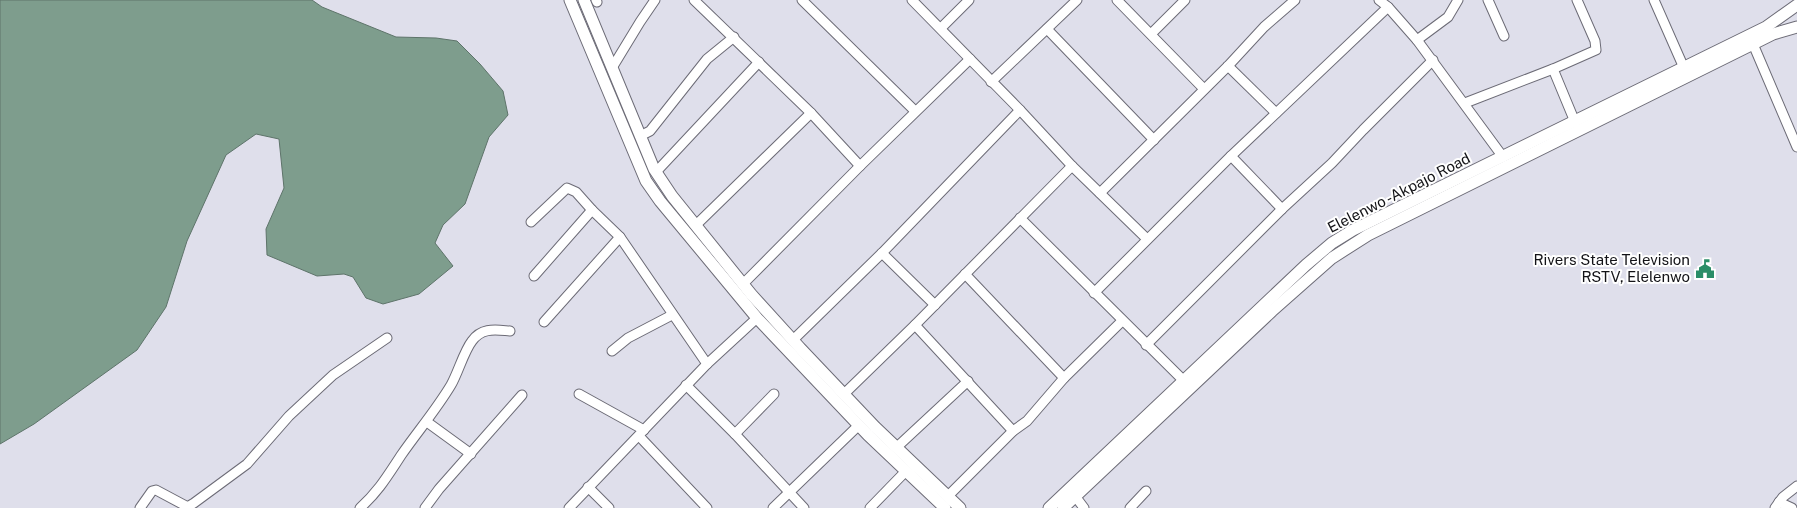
<svg xmlns="http://www.w3.org/2000/svg" width="1797" height="508" font-family="'Public Sans',sans-serif">
<rect width="100%" height="100%" fill="#dfdfeb"/>
<path fill="#7e9d8d" stroke="#5e746a" d="M 0,0 L 312,0 L 322,7 L 396,37 L 436,38 L 457,41 L 480,64 L 503,91 L 508,115 L 489,137 L 465,204 L 443,225 L 435,243 L 453,266 L 419,294 L 383,304 L 366,298 L 353,277 L 344,274 L 317,276 L 267,255 L 266,229 L 284,188 L 279,139 L 256,134 L 226,155 L 187,241 L 166,307 L 137,350 L 34,424 L 0,444 Z"/>
<g fill="none" stroke-linecap="round" stroke-linejoin="round">
<g stroke="#6c6b76" stroke-width="11">
<g id="minor">
<path d="M 596,0 L 597,2"/>
<path d="M 694,0 L 811,113 L 860,166"/>
<path d="M 802,0 L 915,111"/>
<path d="M 912,0 L 1020,110 L 1072,166 L 1147,239"/>
<path d="M 1117,0 L 1204,89"/>
<path d="M 1379,0 L 1388,7 L 1417,40 L 1503,157"/>
<path d="M 1488,0 L 1504,36"/>
<path d="M 1654,0 L 1684,68"/>
<path d="M 941,28 L 969,0"/>
<path d="M 1047,29 L 1154,140"/>
<path d="M 1151,34 L 1185,0"/>
<path d="M 1417,40 L 1448,17 L 1458,0"/>
<path d="M 1753,44 L 1797,147"/>
<path d="M 1228,66 L 1276,113"/>
<path d="M 612,68 L 640,22 L 655,0"/>
<path d="M 1553,69 L 1575,122"/>
<path d="M 991,82 L 1077,0"/>
<path d="M 1465,103 L 1553,69 L 1596,50 L 1595,41 L 1577,0"/>
<path d="M 640,136 L 650,131 L 707,59 L 734,37"/>
<path d="M 1231,156 L 1282,209"/>
<path d="M 656,172 L 759,62"/>
<path d="M 1100,193 L 1228,66 L 1264,27 L 1295,0"/>
<path d="M 1020,218 L 1184,381"/>
<path d="M 531,222 L 567,188 L 576,192 L 592,210 L 620,237"/>
<path d="M 696,225 L 811,113"/>
<path d="M 882,253 L 935,305"/>
<path d="M 965,274 L 1064,378"/>
<path d="M 534,276 L 592,210"/>
<path d="M 743,284 L 860,166 L 970,59"/>
<path d="M 1094,293 L 1231,156 L 1388,7"/>
<path d="M 544,322 L 620,237 L 707,364"/>
<path d="M 915,325 L 1013,431"/>
<path d="M 793,340 L 882,253 L 1020,110"/>
<path d="M 1146,345 L 1282,209 L 1332,163 L 1363,130 L 1433,60"/>
<path d="M 612,351 L 628,338 L 672,315"/>
<path d="M 686,385 L 735,434 L 804,508"/>
<path d="M 579,394 L 644,430"/>
<path d="M 844,394 L 915,325 L 1072,166"/>
<path d="M 427,422 L 471,454"/>
<path d="M 735,434 L 774,394"/>
<path d="M 639,436 L 707,508"/>
<path d="M 897,447 L 968,381"/>
<path d="M 588,487 L 609,508"/>
<path d="M 948,496 L 1013,431 L 1027,421 L 1064,378 L 1122,321"/>
<path d="M 1075,496 L 1084,508"/>
<path d="M 1779,502 L 1792,508"/>
<path d="M 140,508 L 152,491 L 156,490 L 186,506 L 189,506 L 194,503 L 247,464 L 289,416 L 333,375 L 387,338"/>
<path d="M 360,508 C 379,491 388,475 402,454 C 418,431 436,410 451,385 C 458,373 464,351 472,341 C 482,327 496,330 510,331"/>
<path d="M 425,508 L 439,489 L 522,395"/>
<path d="M 569,508 L 707,364 L 757,318"/>
<path d="M 773,508 L 859,425"/>
<path d="M 870,508 L 906,471"/>
<path d="M 1130,508 L 1146,491"/>
<path d="M 1775,508 L 1783,497 L 1797,486"/>
</g>
</g>
<g stroke="#6c6b76" stroke-width="13">
<g id="major">
<path d="M 570,0 L 646,181 L 660,201 L 757,318 L 868,435 L 945,508"/>
<path d="M 584,0 L 654,169 L 672,196 L 751,294 L 800,348 L 875,427 L 960,508"/>
<path d="M 1049,508 L 1306,265 L 1332,243 L 1353,230 L 1766,27 L 1797,5"/>
<path d="M 1063,508 L 1272,311 L 1332,258 L 1368,235 L 1753,44 L 1773,34 L 1797,27"/>
</g>
</g>
<use href="#minor" stroke="#fff" stroke-width="9"/>
<use href="#major" stroke="#fff" stroke-width="11"/>
</g>
<defs>
<g id="civic-bare" transform="scale(1.5)"><path d="M-.6-6.5H3V-4.5H.6V-3L4-1V1h2V6H-6V1h2V-1L-.6-3ZM-1.2 2.5V6h2.4V2.5Z" fill="#2a8d67" stroke="#fff" stroke-width="2.5" paint-order="stroke"/></g>
</defs>
<g fill-rule="evenodd">
<use href="#civic-bare" x="1705" y="269"/>
</g>
<g text-anchor="middle" stroke-width="4" stroke-linejoin="round" paint-order="stroke">
<g font-size="15" fill="#131317" stroke="#fff">
<text transform="translate(1399 193) rotate(-27)" y="5">Elelenwo -Akpajo Road</text>
</g>
<g font-size="15" fill="#131317" stroke="#fff" text-anchor="end">
<text x="1690" y="265">Rivers State Television<tspan x="1690" dy="17">RSTV, Elelenwo</tspan></text>
</g>
</g>
</svg>
